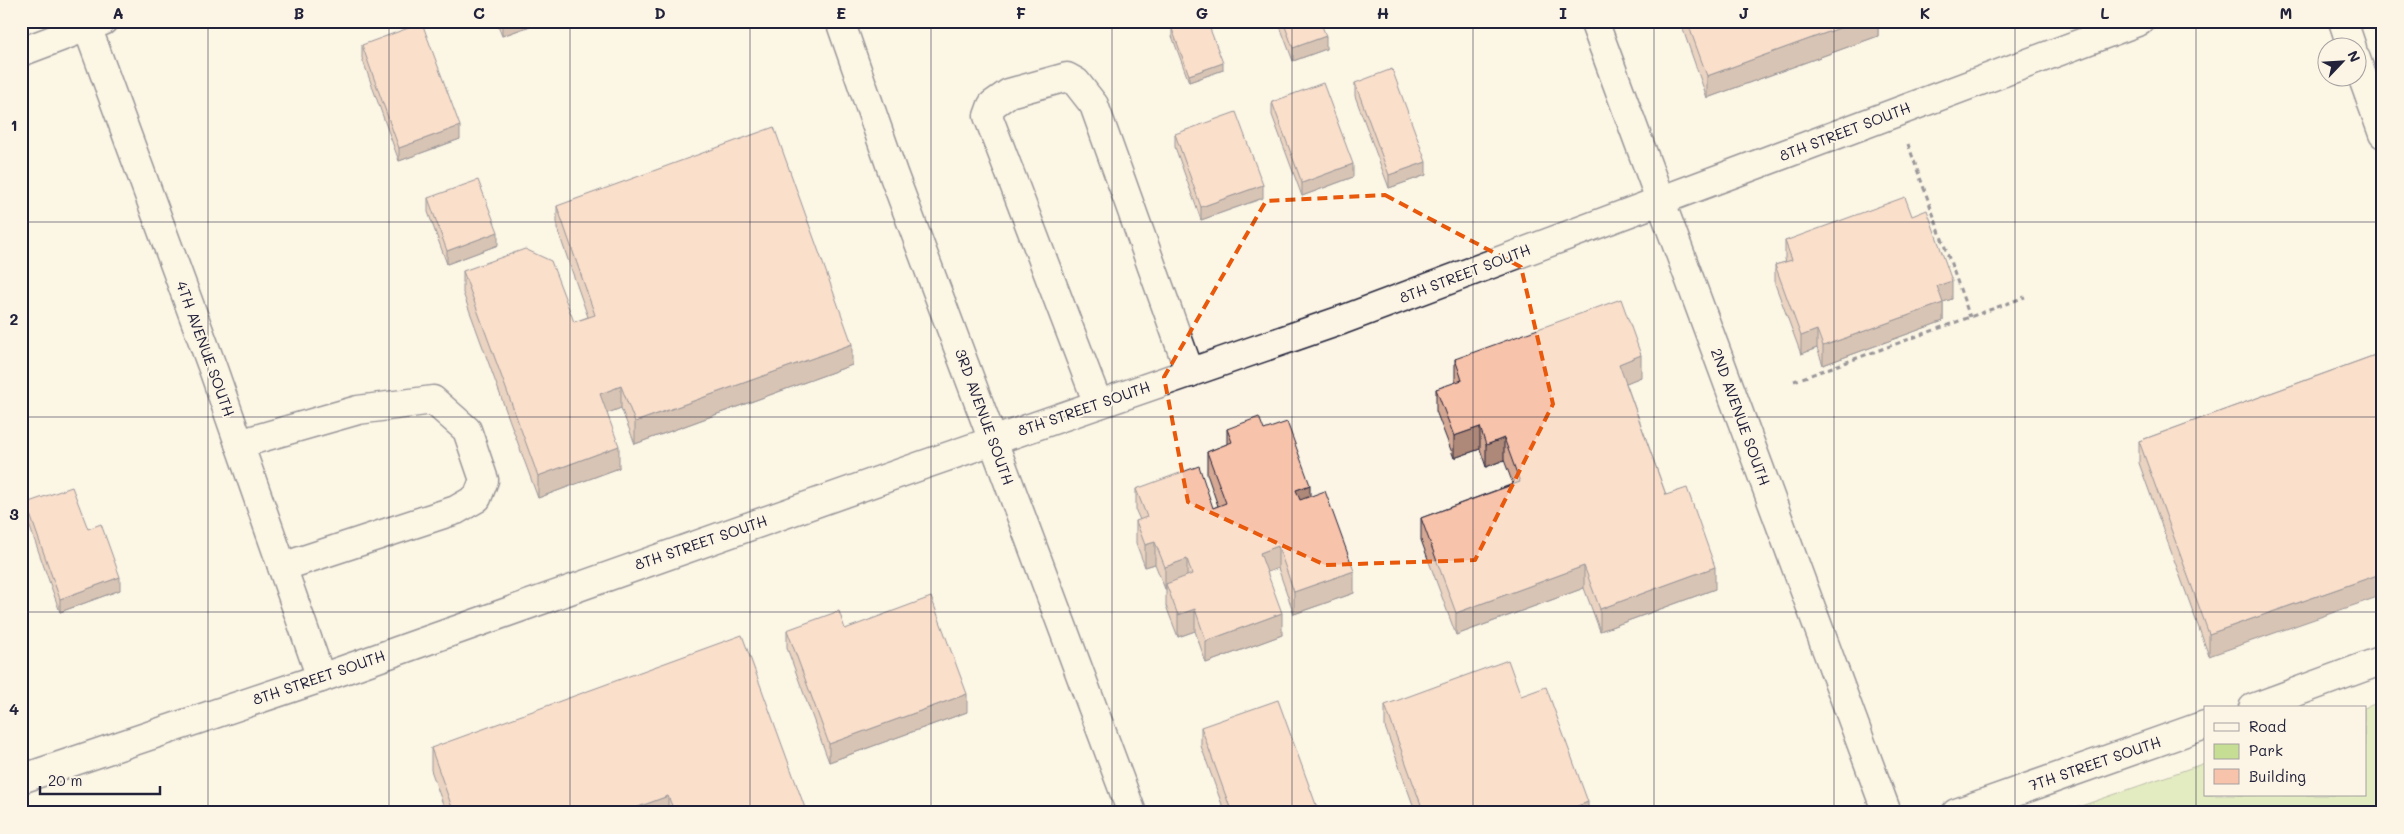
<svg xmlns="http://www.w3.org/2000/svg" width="2404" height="834" font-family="Mali,sans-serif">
<rect width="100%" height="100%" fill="#fcf5e5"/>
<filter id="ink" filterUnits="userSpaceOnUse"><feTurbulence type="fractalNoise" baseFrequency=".02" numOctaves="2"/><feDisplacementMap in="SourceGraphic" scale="10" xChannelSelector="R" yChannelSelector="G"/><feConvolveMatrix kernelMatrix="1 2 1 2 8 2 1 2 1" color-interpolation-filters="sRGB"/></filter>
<g filter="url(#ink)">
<path fill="#c5de94" stroke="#748068" d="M 2383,701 L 2383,813 L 2061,813 L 2205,763 L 2205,795 L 2365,795 L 2364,708 Z"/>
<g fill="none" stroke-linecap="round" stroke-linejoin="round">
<g stroke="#22223b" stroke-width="31">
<g id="minor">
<path d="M 85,21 L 213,369 L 321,678"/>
<path d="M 840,21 L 894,176 L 1132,813"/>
<path d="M 1594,21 L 1887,813"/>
<path d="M 2343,21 L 2352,48"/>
<path d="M 21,52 L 103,21"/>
<path d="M 2356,59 L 2383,134"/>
<path d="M 1098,404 L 988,116 L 992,105 L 1009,93 L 1067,77 L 1076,82 L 1094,105 L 1190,373"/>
<path d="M 239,444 L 358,410 L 433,400 L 467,430 L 484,480 L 477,498 L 456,510 L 282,567"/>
<path d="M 2253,708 L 2383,660"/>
<path d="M 21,779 L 321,678 L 923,465 L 1342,320 L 2140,21"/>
<path d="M 1956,813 L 2205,725"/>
</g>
</g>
<g stroke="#22223b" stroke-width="3" stroke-dasharray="5 4" stroke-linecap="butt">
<path d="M 1908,144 L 1970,317"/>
<path d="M 1794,381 L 2025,297"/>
</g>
<use href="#minor" stroke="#fcf5e5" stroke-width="28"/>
</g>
<g fill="#d5a893" stroke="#22223b">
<path d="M 496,21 L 544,21 L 502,36 Z"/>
<path d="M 1278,21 L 1320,21 L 1326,49 L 1293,61 Z"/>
<path d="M 1680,21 L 1878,21 L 1878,36 L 1707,98 Z"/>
<path d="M 1172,29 L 1223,70 L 1189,82 L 1172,36 Z"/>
<path d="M 362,45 L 460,139 L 399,161 L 362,58 Z"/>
<path d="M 1355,83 L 1426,175 L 1389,188 L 1355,96 Z"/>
<path d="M 1272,102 L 1353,177 L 1302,196 L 1272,115 Z"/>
<path d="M 1175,134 L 1263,198 L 1201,220 L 1175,147 Z"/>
<path d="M 428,198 L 498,245 L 447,264 L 428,212 Z"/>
<path d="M 557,206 L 852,365 L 635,444 L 621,408 L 607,413 L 619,468 L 538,498 L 463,293 L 463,271 L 574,322 L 588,317 L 557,228 Z"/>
<path d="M 1912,216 L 1952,299 L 1943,302 L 1943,321 L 1823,365 L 1817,348 L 1801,354 L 1775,284 L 1775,265 L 1786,262 L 1785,259 L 1785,241 Z"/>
<path d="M 2378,354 L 2209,656 L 2139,463 L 2139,441 Z"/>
<path d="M 1455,359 L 1641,377 L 1626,383 L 1666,495 L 1715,589 L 1600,631 L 1584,588 L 1456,635 L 1421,540 L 1421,518 L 1513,484 L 1504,460 L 1486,467 L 1480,449 L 1454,458 L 1436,411 L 1436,389 L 1455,383 Z"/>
<path d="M 1227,429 L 1264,430 L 1310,497 L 1354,593 L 1294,614 L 1278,568 L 1267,572 L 1282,635 L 1206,663 L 1195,631 L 1178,637 L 1166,606 L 1166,589 L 1165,589 L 1155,564 L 1145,567 L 1136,543 L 1136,521 L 1140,520 L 1136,511 L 1136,489 L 1213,508 L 1218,506 L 1207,474 L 1207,452 L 1227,444 Z"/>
<path d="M 26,503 L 88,529 L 120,590 L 60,612 L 26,516 Z"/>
<path d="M 845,629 L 967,712 L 829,762 L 787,648 L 787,630 Z"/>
<path d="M 1385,705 L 1588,813 L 1416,813 L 1385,727 Z"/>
<path d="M 1201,727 L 1319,813 L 1225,813 L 1201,746 Z"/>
<path d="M 431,748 L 805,813 L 446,813 L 431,770 Z"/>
</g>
<g fill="#ae8878" stroke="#22223b">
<path d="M 502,21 L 544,21 L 502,36 Z"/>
<path d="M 1859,21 L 1878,21 L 1878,36 L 1707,98 L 1707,76 Z"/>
<path d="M 1326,36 L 1326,49 L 1293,61 L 1293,48 Z"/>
<path d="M 1223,63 L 1223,70 L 1189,82 L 1189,75 Z"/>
<path d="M 460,126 L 460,139 L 399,161 L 399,148 Z"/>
<path d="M 1426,162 L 1426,175 L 1389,188 L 1389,175 Z"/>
<path d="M 1353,164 L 1353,177 L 1302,196 L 1302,183 Z"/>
<path d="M 1263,185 L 1263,198 L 1201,220 L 1201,207 Z"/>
<path d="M 498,232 L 498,245 L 447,264 L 447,251 Z"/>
<path d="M 1952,281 L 1952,299 L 1937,304 L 1937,286 Z"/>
<path d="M 1943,303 L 1943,321 L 1823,365 L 1823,346 Z"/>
<path d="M 1817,330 L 1817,348 L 1801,354 L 1801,336 Z"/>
<path d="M 852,344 L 852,365 L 635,444 L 635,422 Z"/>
<path d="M 1641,355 L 1641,377 L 1619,386 L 1619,364 Z"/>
<path d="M 621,386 L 621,408 L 600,416 L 600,394 Z"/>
<path d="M 1480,427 L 1480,449 L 1454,458 L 1454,436 Z"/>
<path d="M 1504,438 L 1504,460 L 1486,467 L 1486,445 Z"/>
<path d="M 619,446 L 619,468 L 538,498 L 538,476 Z"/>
<path d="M 1310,485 L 1310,507 L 1296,512 L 1296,490 Z"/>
<path d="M 1155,542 L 1155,564 L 1145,567 L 1145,545 Z"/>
<path d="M 1278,546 L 1278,568 L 1260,575 L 1260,553 Z"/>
<path d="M 1187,559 L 1187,581 L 1166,584 L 1166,589 L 1165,589 L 1165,567 Z"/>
<path d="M 1584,566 L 1584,588 L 1456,635 L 1456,613 Z"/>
<path d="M 1715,567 L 1715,589 L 1600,631 L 1600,609 Z"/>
<path d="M 1354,571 L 1354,593 L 1294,614 L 1294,592 Z"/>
<path d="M 2383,573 L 2383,595 L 2209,656 L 2209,634 Z"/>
<path d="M 120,577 L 120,590 L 60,612 L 60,599 Z"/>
<path d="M 1195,609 L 1195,631 L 1178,637 L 1178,615 Z"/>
<path d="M 1282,613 L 1282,635 L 1206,663 L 1206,641 Z"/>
<path d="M 967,694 L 967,712 L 829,762 L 829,744 Z"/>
<path d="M 668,796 L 668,813 L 622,813 Z"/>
<path d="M 1588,802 L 1588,813 L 1559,813 Z"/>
<path d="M 805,808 L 805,813 L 790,813 Z"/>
</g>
<g fill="#f8c3ab" stroke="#22223b">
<path d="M 1193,21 L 1207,21 L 1223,63 L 1189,75 L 1172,29 Z"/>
<path d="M 1283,21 L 1320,21 L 1326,36 L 1293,48 Z"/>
<path d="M 1687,21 L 1859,21 L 1707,76 Z"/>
<path d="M 422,23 L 460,126 L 399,148 L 362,45 Z"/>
<path d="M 1392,69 L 1426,162 L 1389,175 L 1355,83 Z"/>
<path d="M 1323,83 L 1353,164 L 1302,183 L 1272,102 Z"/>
<path d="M 1236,112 L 1263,185 L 1201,207 L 1175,134 Z"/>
<path d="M 774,127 L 852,344 L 635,422 L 621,386 L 600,394 L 619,446 L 538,476 L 463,271 L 525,249 L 551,261 L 574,322 L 595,315 L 557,206 Z"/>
<path d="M 478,180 L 498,232 L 447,251 L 428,198 Z"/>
<path d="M 1905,197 L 1912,216 L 1927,210 L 1952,281 L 1937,286 L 1943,303 L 1823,346 L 1817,330 L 1801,336 L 1775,265 L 1792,260 L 1785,241 Z"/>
<path d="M 1621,299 L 1641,355 L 1619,364 L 1666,495 L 1687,488 L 1715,567 L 1600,609 L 1584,566 L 1456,613 L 1421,518 L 1520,482 L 1504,438 L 1486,445 L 1480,427 L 1454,436 L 1436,389 L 1462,380 L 1455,359 Z"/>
<path d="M 2378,354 L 2383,368 L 2383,573 L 2209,634 L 2139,441 Z"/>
<path d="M 1259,417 L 1264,430 L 1287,422 L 1310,485 L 1296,490 L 1300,500 L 1325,491 L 1354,571 L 1294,592 L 1278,546 L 1260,553 L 1282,613 L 1206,641 L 1195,609 L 1178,615 L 1166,584 L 1192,574 L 1187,559 L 1165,567 L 1155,542 L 1145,545 L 1136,521 L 1147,517 L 1136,489 L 1199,466 L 1213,508 L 1226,503 L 1207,452 L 1232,442 L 1227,429 Z"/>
<path d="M 72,487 L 88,529 L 101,524 L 120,577 L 60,599 L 26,503 Z"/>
<path d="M 931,597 L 967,694 L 829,744 L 787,630 L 839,611 L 845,629 Z"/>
<path d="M 742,635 L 805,808 L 790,813 L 675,813 L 668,796 L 622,813 L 454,813 L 431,748 Z"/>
<path d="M 1508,660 L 1521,696 L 1546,687 L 1588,802 L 1559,813 L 1424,813 L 1385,705 Z"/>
<path d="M 1278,700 L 1319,813 L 1232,813 L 1201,727 Z"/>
<path d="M 307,807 L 309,813 L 290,813 Z"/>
</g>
</g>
<path d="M0 0H2404V834H0ZM 1385,195 L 1521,267 L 1553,404 L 1475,560 L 1325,565 L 1188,502 L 1164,377 L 1266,201 Z" fill="#fcf5e5" fill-opacity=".55" fill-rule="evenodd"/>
<path fill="none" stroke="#e8590c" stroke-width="4" stroke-dasharray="10 6" stroke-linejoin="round" d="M 1385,195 L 1521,267 L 1553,404 L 1475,560 L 1325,565 L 1188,502 L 1164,377 L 1266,201 Z"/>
<path fill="none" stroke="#22223b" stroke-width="1" stroke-opacity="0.55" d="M 208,21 L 208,813M 389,21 L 389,813M 570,21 L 570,813M 750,21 L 750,813M 931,21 L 931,813M 1112,21 L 1112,813M 1292,21 L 1292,813M 1473,21 L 1473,813M 1654,21 L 1654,813M 1834,21 L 1834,813M 2015,21 L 2015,813M 2196,21 L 2196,813M 21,222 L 2383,222M 21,417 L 2383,417M 21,612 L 2383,612"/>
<g text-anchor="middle" stroke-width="4" stroke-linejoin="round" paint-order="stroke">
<g font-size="15" fill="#22223b" stroke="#fcf5e5">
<text transform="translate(1845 132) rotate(-21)" y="5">8TH STREET SOUTH</text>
<text transform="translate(1465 274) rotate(-21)" y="5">8TH STREET SOUTH</text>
<text transform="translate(205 349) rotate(70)" y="5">4TH AVENUE SOUTH</text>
<text transform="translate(1084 409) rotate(-19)" y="5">8TH STREET SOUTH</text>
<text transform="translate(984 417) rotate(70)" y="5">3RD AVENUE SOUTH</text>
<text transform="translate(1740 417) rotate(70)" y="5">2ND AVENUE SOUTH</text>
<text transform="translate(701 543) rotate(-19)" y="5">8TH STREET SOUTH</text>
<text transform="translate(319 678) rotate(-19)" y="5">8TH STREET SOUTH</text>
<text transform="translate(2095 764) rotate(-19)" y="5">7TH STREET SOUTH</text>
</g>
</g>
<rect width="2404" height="834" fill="none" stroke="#fcf5e5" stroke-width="55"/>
<rect x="2204" y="706" width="162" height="90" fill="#fcf5e5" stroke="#a5a1a1"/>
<rect x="2214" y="723" width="25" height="8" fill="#fcf5e5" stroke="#a5a1a1"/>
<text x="2249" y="732" font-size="15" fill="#22223b">Road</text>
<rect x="2214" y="744" width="25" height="15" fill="#c5de94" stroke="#a5a1a1"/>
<text x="2249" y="756" font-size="15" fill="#22223b">Park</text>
<rect x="2214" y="769" width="25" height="15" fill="#f8c3ab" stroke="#a5a1a1"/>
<text x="2249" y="782" font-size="15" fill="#22223b">Building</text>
<g transform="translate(2342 62) rotate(65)"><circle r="24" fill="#fcf5e5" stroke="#a5a1a1"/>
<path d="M0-4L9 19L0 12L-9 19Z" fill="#22223b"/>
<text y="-8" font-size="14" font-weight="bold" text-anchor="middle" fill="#22223b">N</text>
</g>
<path d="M40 786v8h120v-8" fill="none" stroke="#22223b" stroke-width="2.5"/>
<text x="48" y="786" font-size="15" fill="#22223b" stroke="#fcf5e5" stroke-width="4" paint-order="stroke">20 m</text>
<rect x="28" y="28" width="2348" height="778" fill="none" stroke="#22223b" stroke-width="2"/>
<g font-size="16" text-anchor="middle" font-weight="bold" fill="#22223b">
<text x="118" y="19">A</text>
<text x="299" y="19">B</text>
<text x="479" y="19">C</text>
<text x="660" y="19">D</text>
<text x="841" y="19">E</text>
<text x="1021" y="19">F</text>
<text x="1202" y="19">G</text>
<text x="1383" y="19">H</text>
<text x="1563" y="19">I</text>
<text x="1744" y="19">J</text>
<text x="1925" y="19">K</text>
<text x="2105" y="19">L</text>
<text x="2286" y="19">M</text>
<text x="14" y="131">1</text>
<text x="14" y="325">2</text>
<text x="14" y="520">3</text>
<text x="14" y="715">4</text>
</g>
</svg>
